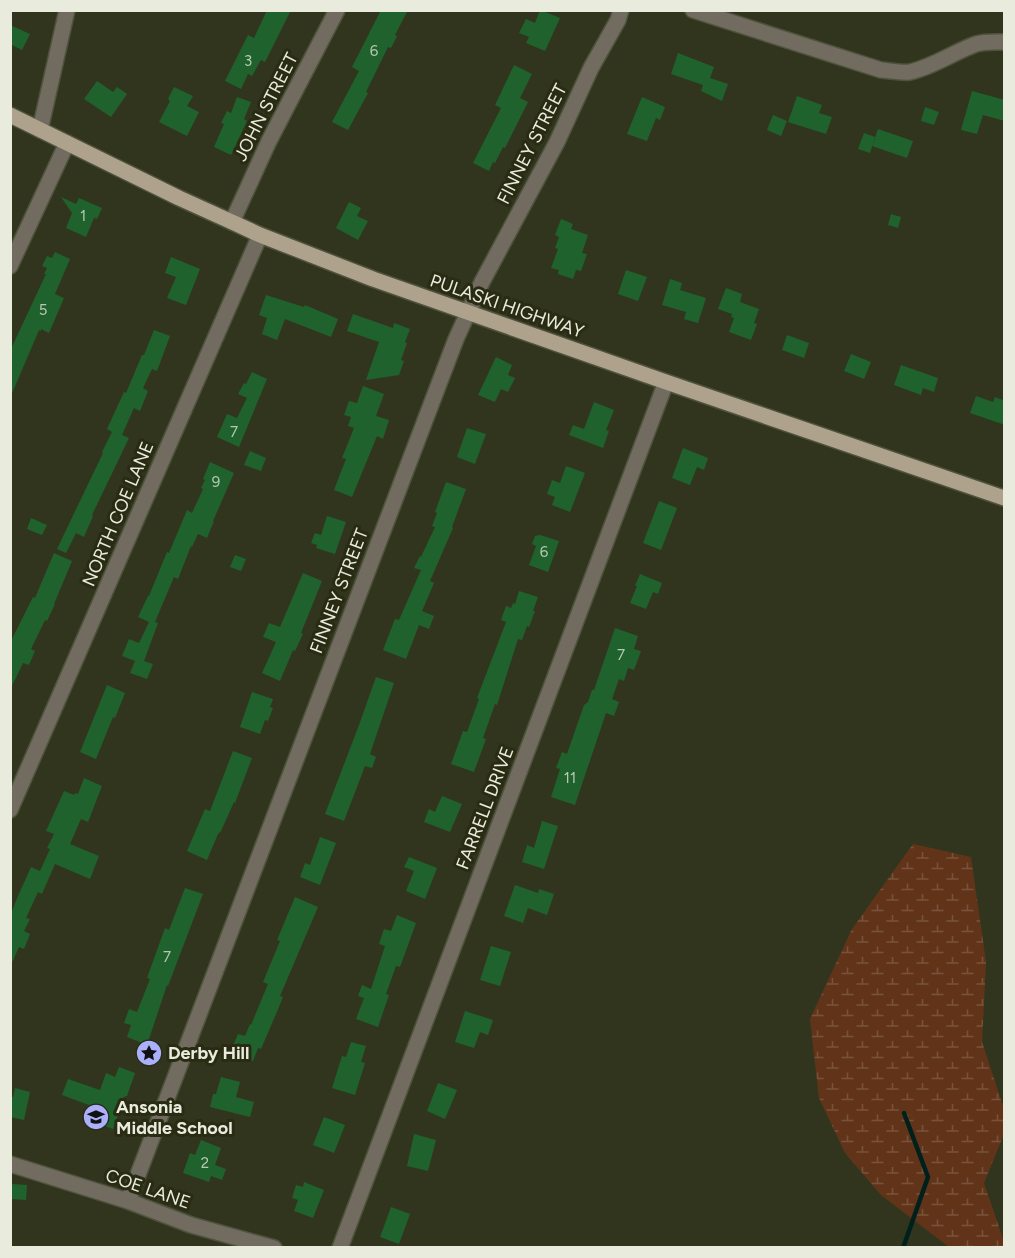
<svg xmlns="http://www.w3.org/2000/svg" width="1015" height="1258" font-family="Figtree,sans-serif">
<defs>
<pattern id="wetland-marsh" width="20" height="14" patternUnits="userSpaceOnUse" patternTransform="scale(1.5)"><rect width="20" height="14" fill="#61341a"/><path d="M1 5h8M5 5V1M11 12h8M15 12V8" fill="none" stroke="#78523b"/></pattern>
</defs>
<rect width="100%" height="100%" fill="#32351d"/>
<path fill="url(#wetland-marsh)" d="M 913,844 L 971,857 L 986,962 L 982,1042 L 1004,1109 L 1004,1134 L 984,1183 L 1004,1242 L 1004,1247 L 949,1247 L 881,1195 L 845,1153 L 819,1098 L 810,1019 L 852,929 Z"/>
<g fill="none" stroke-linecap="round" stroke-linejoin="round">
<path stroke="#00201b" stroke-width="4.5" d="M 903,1248 L 928,1177 L 904,1113"/>
</g>
<g fill="#1f622d">
<path d="M 267,10 L 291,10 L 265,62 L 261,60 L 252,76 L 248,74 L 241,89 L 225,81 L 248,35 L 254,38 Z"/>
<path d="M 381,10 L 408,10 L 395,35 L 397,36 L 391,48 L 388,47 L 366,92 L 368,93 L 348,130 L 332,122 L 359,71 L 352,67 Z"/>
<path d="M 540,10 L 560,18 L 545,51 L 526,43 L 529,37 L 519,33 L 526,19 L 535,23 Z"/>
<path d="M 10,25 L 30,34 L 22,50 L 10,44 Z"/>
<path d="M 678,53 L 714,67 L 710,78 L 728,84 L 722,101 L 701,91 L 703,85 L 671,74 Z"/>
<path d="M 514,65 L 532,74 L 520,98 L 528,102 L 505,148 L 503,147 L 495,163 L 493,162 L 489,171 L 473,163 L 501,108 L 495,105 Z"/>
<path d="M 97,81 L 113,92 L 117,87 L 127,94 L 111,117 L 84,99 Z"/>
<path d="M 174,87 L 193,96 L 187,106 L 199,112 L 187,136 L 159,122 L 170,101 L 168,99 Z"/>
<path d="M 972,91 L 1005,100 L 1005,121 L 983,115 L 977,134 L 961,130 Z"/>
<path d="M 797,96 L 822,105 L 819,113 L 832,117 L 826,134 L 788,122 Z"/>
<path d="M 237,97 L 251,102 L 244,119 L 247,121 L 231,155 L 214,147 L 224,124 L 221,123 L 227,111 L 231,113 Z"/>
<path d="M 642,97 L 665,107 L 660,120 L 656,118 L 647,141 L 627,134 Z"/>
<path d="M 925,107 L 939,112 L 934,125 L 921,121 Z"/>
<path d="M 773,115 L 787,121 L 781,136 L 767,130 Z"/>
<path d="M 878,129 L 913,141 L 907,158 L 872,146 Z"/>
<path d="M 864,133 L 875,137 L 870,153 L 858,149 Z"/>
<path d="M 61,197 L 76,204 L 79,198 L 102,208 L 97,219 L 94,218 L 86,237 L 66,228 L 72,213 Z"/>
<path d="M 349,202 L 361,208 L 357,216 L 368,221 L 358,240 L 336,228 Z"/>
<path d="M 891,214 L 901,217 L 898,228 L 888,225 Z"/>
<path d="M 561,219 L 573,224 L 571,229 L 588,235 L 582,253 L 587,254 L 581,271 L 576,270 L 573,279 L 558,274 L 559,270 L 551,268 L 558,249 L 555,248 L 559,237 L 555,235 Z"/>
<path d="M 55,252 L 70,259 L 55,294 L 64,298 L 49,333 L 41,329 L 41,331 L 39,330 L 10,398 L 10,351 L 46,274 L 44,274 L 47,268 L 42,266 L 47,256 L 52,258 Z"/>
<path d="M 171,257 L 200,269 L 186,305 L 167,298 L 176,277 L 165,273 Z"/>
<path d="M 626,270 L 647,277 L 638,301 L 618,294 Z"/>
<path d="M 670,279 L 682,283 L 680,290 L 706,298 L 698,323 L 684,319 L 686,312 L 662,305 Z"/>
<path d="M 726,288 L 742,294 L 740,302 L 759,309 L 754,323 L 757,324 L 751,340 L 729,332 L 734,318 L 731,317 L 732,314 L 718,309 Z"/>
<path d="M 266,295 L 304,307 L 305,305 L 338,319 L 331,337 L 285,319 L 277,340 L 262,334 L 267,318 L 259,315 Z"/>
<path d="M 353,314 L 393,328 L 394,323 L 410,329 L 405,342 L 407,343 L 401,360 L 404,361 L 399,375 L 366,380 L 379,342 L 347,331 Z"/>
<path d="M 154,330 L 170,336 L 157,371 L 152,369 L 143,388 L 148,391 L 140,411 L 134,408 L 122,435 L 129,438 L 92,515 L 93,516 L 84,537 L 76,533 L 66,553 L 57,549 L 103,453 L 102,452 L 112,432 L 107,429 L 124,392 L 126,393 L 142,355 L 144,355 Z"/>
<path d="M 787,335 L 809,343 L 804,358 L 782,350 Z"/>
<path d="M 851,354 L 871,362 L 864,379 L 844,371 Z"/>
<path d="M 496,357 L 512,365 L 508,375 L 515,378 L 508,392 L 501,389 L 495,402 L 478,395 Z"/>
<path d="M 901,365 L 938,378 L 934,392 L 923,388 L 921,395 L 894,385 Z"/>
<path d="M 252,372 L 267,379 L 239,447 L 217,437 L 227,414 L 237,418 L 247,398 L 238,394 L 244,383 L 246,384 Z"/>
<path d="M 363,386 L 384,394 L 376,416 L 389,420 L 383,439 L 377,436 L 352,497 L 334,490 L 346,459 L 342,458 L 354,428 L 348,426 L 351,417 L 344,415 L 349,401 L 357,403 Z"/>
<path d="M 976,396 L 993,402 L 995,397 L 1005,401 L 1005,425 L 970,413 Z"/>
<path d="M 594,402 L 614,410 L 606,430 L 609,431 L 603,448 L 569,435 L 573,425 L 584,429 Z"/>
<path d="M 467,428 L 486,434 L 475,464 L 457,457 Z"/>
<path d="M 683,448 L 708,458 L 704,470 L 697,467 L 690,485 L 672,478 Z"/>
<path d="M 250,451 L 266,458 L 261,471 L 244,465 Z"/>
<path d="M 210,462 L 234,473 L 213,521 L 214,521 L 207,538 L 198,534 L 192,547 L 191,546 L 178,579 L 174,577 L 155,622 L 158,623 L 144,661 L 153,664 L 147,679 L 130,673 L 135,661 L 122,656 L 129,639 L 139,643 L 149,622 L 138,617 L 148,596 L 149,596 L 167,552 L 169,553 L 187,510 L 192,513 L 203,489 L 201,488 L 205,480 L 203,479 Z"/>
<path d="M 566,466 L 585,473 L 570,512 L 552,505 L 555,497 L 547,494 L 552,480 L 560,483 Z"/>
<path d="M 446,482 L 466,489 L 452,527 L 453,528 L 430,581 L 434,583 L 422,611 L 434,616 L 429,629 L 419,625 L 406,659 L 383,650 L 395,619 L 399,620 L 421,570 L 414,568 L 420,556 L 421,557 L 435,527 L 432,526 L 437,513 L 435,512 Z"/>
<path d="M 659,501 L 677,508 L 661,550 L 643,543 Z"/>
<path d="M 327,516 L 346,522 L 335,554 L 316,548 L 317,545 L 311,543 L 315,533 L 321,535 Z"/>
<path d="M 31,518 L 47,525 L 42,535 L 27,529 Z"/>
<path d="M 540,535 L 559,541 L 548,572 L 529,565 L 536,546 L 532,544 L 535,536 Z"/>
<path d="M 54,553 L 72,561 L 54,604 L 55,604 L 47,621 L 45,620 L 31,649 L 35,651 L 29,665 L 23,663 L 10,690 L 10,643 L 33,597 L 35,598 Z"/>
<path d="M 235,555 L 246,559 L 241,571 L 230,567 Z"/>
<path d="M 303,573 L 322,581 L 301,633 L 303,634 L 295,651 L 293,650 L 280,681 L 262,673 L 276,642 L 263,637 L 269,623 L 280,627 Z"/>
<path d="M 640,574 L 662,583 L 658,594 L 653,592 L 646,609 L 630,603 L 637,586 L 635,586 Z"/>
<path d="M 519,591 L 538,597 L 533,611 L 535,611 L 529,627 L 527,626 L 522,640 L 518,639 L 497,705 L 495,704 L 483,738 L 486,739 L 474,772 L 451,764 L 463,731 L 467,732 L 479,699 L 477,698 L 506,622 L 501,620 L 506,606 L 511,608 L 513,603 L 515,604 Z"/>
<path d="M 615,628 L 638,636 L 634,649 L 641,651 L 634,670 L 628,668 L 624,681 L 619,679 L 612,699 L 619,702 L 614,716 L 606,713 L 575,805 L 551,797 L 560,769 L 556,768 L 562,752 L 567,754 L 584,705 L 588,702 L 592,690 L 594,690 Z"/>
<path d="M 376,677 L 394,683 L 370,754 L 376,757 L 372,768 L 365,766 L 344,821 L 325,814 L 359,725 Z"/>
<path d="M 107,685 L 125,693 L 115,718 L 113,717 L 96,759 L 80,752 Z"/>
<path d="M 252,692 L 273,699 L 270,707 L 273,708 L 268,721 L 265,720 L 260,734 L 240,727 Z"/>
<path d="M 233,751 L 252,758 L 235,803 L 234,802 L 221,831 L 218,834 L 207,860 L 187,851 L 205,809 L 210,811 Z"/>
<path d="M 84,778 L 102,786 L 88,822 L 81,819 L 70,844 L 99,856 L 90,879 L 55,864 L 42,894 L 38,892 L 26,918 L 30,919 L 24,931 L 30,934 L 24,949 L 19,947 L 10,967 L 10,916 L 18,896 L 31,867 L 40,871 L 50,849 L 47,848 L 54,834 L 46,831 L 64,791 L 74,795 L 75,793 L 78,794 Z"/>
<path d="M 442,796 L 462,804 L 450,832 L 424,822 L 429,809 L 435,812 Z"/>
<path d="M 542,821 L 558,826 L 544,869 L 522,862 L 527,845 L 534,848 Z"/>
<path d="M 320,837 L 336,843 L 320,885 L 300,877 L 305,863 L 310,865 Z"/>
<path d="M 409,857 L 437,868 L 425,899 L 406,891 L 414,871 L 404,867 Z"/>
<path d="M 515,885 L 538,893 L 539,889 L 554,894 L 547,915 L 528,908 L 523,923 L 504,916 Z"/>
<path d="M 185,888 L 203,894 L 168,986 L 167,985 L 147,1045 L 127,1037 L 131,1025 L 124,1023 L 129,1009 L 137,1012 L 150,979 L 147,978 L 165,928 L 169,930 Z"/>
<path d="M 295,897 L 318,907 L 280,996 L 283,997 L 276,1014 L 261,1049 L 258,1048 L 253,1061 L 230,1053 L 238,1034 L 245,1036 L 250,1024 L 251,1025 L 268,984 L 263,982 L 280,941 L 277,940 Z"/>
<path d="M 397,915 L 416,923 L 400,967 L 396,966 L 386,994 L 389,995 L 378,1027 L 356,1019 L 364,998 L 358,996 L 362,985 L 371,989 L 385,946 L 379,944 L 384,929 L 391,931 Z"/>
<path d="M 491,946 L 511,952 L 500,986 L 480,980 Z"/>
<path d="M 465,1011 L 493,1020 L 488,1035 L 480,1032 L 474,1048 L 455,1042 Z"/>
<path d="M 351,1042 L 366,1046 L 361,1062 L 365,1063 L 355,1095 L 332,1088 L 342,1056 L 346,1057 Z"/>
<path d="M 119,1067 L 135,1073 L 127,1096 L 124,1097 L 113,1129 L 89,1120 L 94,1107 L 62,1095 L 68,1079 L 100,1090 L 106,1073 L 115,1077 Z"/>
<path d="M 221,1077 L 240,1082 L 236,1097 L 254,1102 L 250,1117 L 210,1107 L 213,1094 L 216,1094 Z"/>
<path d="M 438,1083 L 457,1090 L 445,1119 L 427,1111 Z"/>
<path d="M 15,1088 L 30,1092 L 24,1120 L 10,1117 L 10,1097 L 13,1097 Z"/>
<path d="M 324,1117 L 345,1125 L 334,1153 L 313,1145 Z"/>
<path d="M 414,1134 L 436,1140 L 428,1171 L 407,1166 Z"/>
<path d="M 201,1140 L 221,1148 L 215,1165 L 226,1169 L 222,1180 L 211,1176 L 209,1182 L 183,1173 L 190,1153 L 195,1155 Z"/>
<path d="M 304,1182 L 324,1190 L 313,1218 L 294,1211 L 298,1200 L 292,1198 L 296,1185 L 303,1187 Z"/>
<path d="M 12,1184 L 27,1185 L 26,1200 L 11,1199 Z"/>
<path d="M 391,1207 L 410,1214 L 399,1244 L 380,1237 Z"/>
</g>
<g fill="none" stroke-linecap="round" stroke-linejoin="round">
<g stroke="#4f523c" stroke-width="18">
<g id="minor">
<path d="M 693,10 L 881,70 C 891,71 901,73 910,72 C 933,67 954,52 976,44 C 986,41 995,42 1004,42"/>
<path d="M 40,130 L 67,10"/>
<path d="M 232,222 L 269,141 L 337,10"/>
<path d="M 10,266 L 67,143"/>
<path d="M 10,810 L 260,235"/>
<path d="M 10,1164 L 128,1201 L 191,1225 L 274,1248"/>
<path d="M 128,1201 L 456,339 L 482,282 L 557,142 L 591,68 L 618,20 L 621,10"/>
<path d="M 340,1248 L 666,382"/>
</g>
</g>
<g stroke="#4f523c" stroke-width="18">
<path id="major" d="M 10,115 L 179,198 L 232,222 L 260,235 L 373,279 L 666,382 L 1004,498"/>
</g>
<use href="#minor" stroke="#716b60" stroke-width="15"/>
<use href="#major" stroke="#aea28c" stroke-width="15"/>
</g>
<defs>
<g id="sight-disc" transform="scale(1.35)"><circle r="9.5" fill="#aab0fb" stroke="#292b13"/><path d="M0-6L1.8-2.2L6-1.7L2.9 1.2L3.7 5.4L0 3.3L-3.7 5.4L-2.9 1.2L-6-1.7L-1.8-2.2Z" fill="#111"/></g>
<g id="school-disc" transform="scale(1.35)"><circle r="9.5" fill="#aab0fb" stroke="#292b13"/><path d="M0-5L7-2L0 1L-7-2ZM-4 1L0 2.5L4 1V4Q0 6-4 4Z" fill="#111"/></g>
</defs>
<g fill-rule="evenodd">
<use href="#sight-disc" x="149" y="1053"/>
<use href="#school-disc" x="96" y="1117"/>
</g>
<g text-anchor="middle" stroke-width="6" stroke-linejoin="round" paint-order="stroke">
<g font-size="15" fill="#b6cab1">
<text x="374" y="56">6</text>
<text x="248" y="66">3</text>
<text x="83" y="221">1</text>
<text x="43" y="315">5</text>
<text x="234" y="437">7</text>
<text x="216" y="487">9</text>
<text x="544" y="557">6</text>
<text x="621" y="660">7</text>
<text x="570" y="783">11</text>
<text x="167" y="962">7</text>
<text x="205" y="1168">2</text>
</g>
<g font-size="18" fill="#e9ecdd" stroke="#292b13">
<text transform="translate(266 107) rotate(-63)" y="6">JOHN STREET</text>
<text transform="translate(532 144) rotate(-63)" y="6">FINNEY STREET</text>
<text transform="translate(507 306) rotate(19)" y="6">PULASKI HIGHWAY</text>
<text transform="translate(118 514) rotate(-67)" y="6">NORTH COE LANE</text>
<text transform="translate(339 591) rotate(-69)" y="6">FINNEY STREET</text>
<text transform="translate(485 808) rotate(-69)" y="6">FARRELL DRIVE</text>
<text transform="translate(148 1189) rotate(19)" y="6">COE LANE</text>
</g>
<g font-size="18" font-weight="bold" fill="#e9ecdd" stroke="#292b13" text-anchor="start">
<text x="168" y="1059">Derby Hill</text>
<text x="116" y="1113">Ansonia<tspan x="116" dy="21">Middle School</tspan></text>
</g>
</g>
<rect width="1015" height="1258" fill="none" stroke="#e9ecdd" stroke-width="24"/>
</svg>
